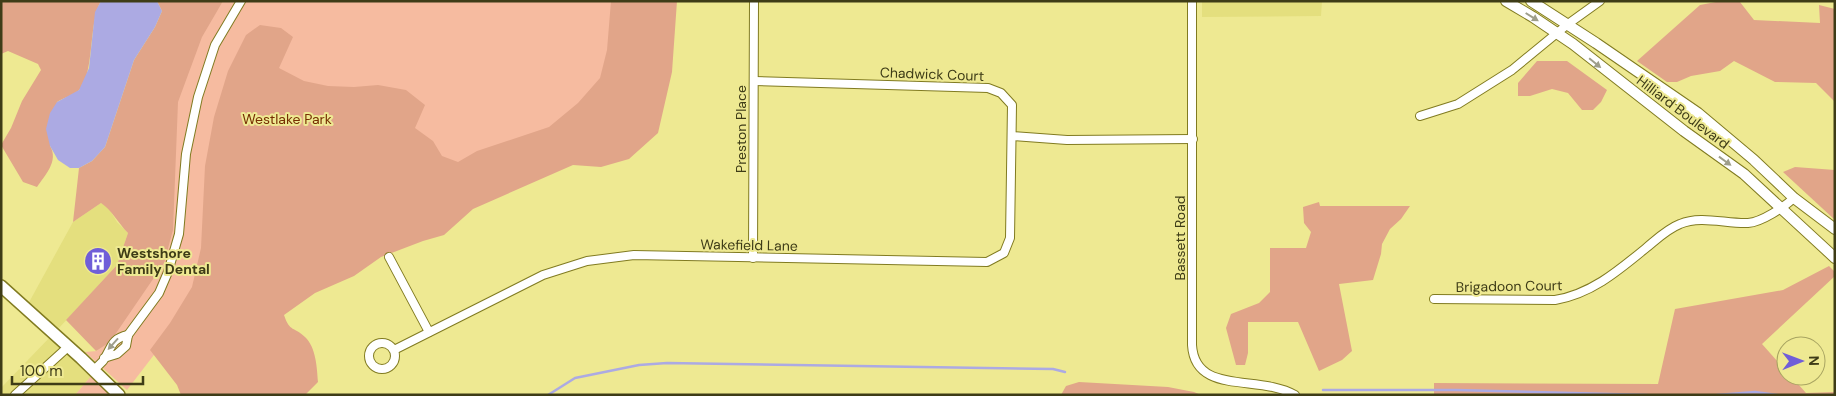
<svg xmlns="http://www.w3.org/2000/svg" width="1836" height="396" font-family="'DM Sans',sans-serif">
<rect width="100%" height="100%" fill="#eee992"/>
<g fill="#e4df7e">
<path d="M 1202,1 L 1322,1 L 1321,16 L 1202,17 Z"/>
<path d="M 101,203 L 108,207 L 117,222 L 128,233 L 117,265 L 59,328 L 27,306 L 73,222 Z"/>
<path d="M 52,335 L 92,375 L 75,395 L 1,395 L 1,388 Z"/>
</g>
<g fill="#f6bba0">
<path d="M 223,1 L 619,1 L 607,76 L 572,124 L 183,317 L 127,390 L 85,352 L 97,351 L 166,160 L 183,62 Z"/>
<path d="M 92,375 L 110,395 L 75,395 Z"/>
</g>
<g fill="#e1a589">
<path d="M 1,1 L 101,1 C 88,22 95,77 78,91 C 72,96 63,98 57,102 L 50,146 C 59,161 45,175 37,187 L 23,182 L 1,145 L 11,128 L 22,101 L 41,70 L 38,64 L 8,51 L 1,54 Z"/>
<path d="M 157,1 L 223,1 L 202,37 L 178,102 L 173,230 L 164,263 L 110,342 L 96,351 L 66,320 L 117,265 L 128,233 C 118,223 112,210 101,203 L 73,222 L 79,168 L 92,161 L 105,147 L 134,60 L 155,27 L 162,11 Z"/>
<path d="M 611,1 L 677,1 L 672,72 L 658,133 L 629,159 L 601,167 L 573,165 L 473,209 L 444,235 L 423,241 L 381,257 L 354,276 L 315,293 L 284,315 C 290,333 294,326 305,337 C 316,347 317,368 318,382 L 305,395 L 181,395 L 177,385 L 150,350 L 170,323 L 192,287 L 201,248 L 205,166 L 214,117 L 228,71 L 246,35 L 260,25 L 281,28 L 293,37 L 279,68 L 304,81 L 328,86 L 354,87 L 378,85 L 406,90 L 425,105 L 415,128 L 433,141 L 442,156 L 458,162 L 477,151 L 549,127 L 578,103 L 600,78 L 607,50 Z"/>
<path d="M 1721,1 L 1740,2 L 1754,20 L 1820,23 L 1819,5 L 1835,9 L 1835,102 L 1816,83 L 1775,82 L 1734,61 L 1720,71 L 1691,76 L 1677,82 L 1667,82 L 1637,61 L 1700,5 Z"/>
<path d="M 1537,61 L 1567,61 L 1607,90 L 1601,102 L 1593,110 L 1582,110 L 1568,93 L 1552,89 L 1530,96 L 1518,96 L 1518,83 Z"/>
<path d="M 1795,167 L 1835,170 L 1835,220 L 1783,172 Z"/>
<path d="M 1319,202 L 1320,206 L 1410,206 L 1401,219 L 1390,229 L 1382,244 L 1381,254 L 1373,280 L 1339,284 L 1352,351 L 1342,360 L 1319,371 L 1298,322 L 1248,322 L 1248,353 L 1245,365 L 1236,365 L 1226,328 L 1231,314 L 1259,303 L 1270,292 L 1270,248 L 1306,248 L 1311,232 L 1304,223 L 1303,207 Z"/>
<path d="M 1829,266 L 1835,272 L 1835,276 L 1762,344 L 1786,371 L 1786,376 L 1791,376 L 1806,393 L 1835,392 L 1835,395 L 1434,395 L 1434,383 L 1658,384 L 1675,309 L 1783,290 Z"/>
<path d="M 1079,382 L 1168,387 L 1194,392 L 1201,395 L 1061,395 L 1066,386 Z"/>
</g>
<path fill="#acaae3" d="M 101,1 L 157,1 L 162,11 L 155,27 L 134,60 L 105,147 L 92,161 L 79,168 L 70,168 L 58,160 L 50,146 L 46,129 L 50,113 L 57,102 L 79,90 L 89,68 L 95,12 Z"/>
<g fill="none" stroke-linecap="round" stroke-linejoin="round">
<g stroke="#acaae3" stroke-width="2.5">
<path d="M 1323,390 L 1456,390 L 1647,395"/>
<path d="M 548,395 L 575,378 L 639,365 L 667,363 L 1053,369 L 1065,372"/>
<path d="M 1717,395 L 1755,392 L 1777,395"/>
</g>
<g stroke="#817b21" stroke-width="10">
<g id="street">
<path d="M 1192,1 L 1192,345 C 1195,396 1259,374 1295,395"/>
<path d="M 1420,116 L 1458,104 L 1512,70 L 1568,24 L 1600,1"/>
<path d="M 1012,136 L 1067,140 L 1193,139"/>
<path d="M 389,257 L 429,332"/>
<path d="M 753,258 L 754,1"/>
<path d="M 1434,299 L 1555,300 C 1591,294 1618,271 1646,248 C 1657,239 1667,229 1680,224 C 1701,215 1726,224 1748,223 C 1762,222 1784,207 1794,198"/>
<circle cx="382" cy="356" r="13"/>
<path d="M 394,350 L 543,275 L 587,261 L 634,255 L 987,262 L 1004,253 L 1010,238 L 1012,105 L 1001,93 L 988,88 L 754,81"/>
<path d="M 104,358 L 117,354 L 126,346 L 128,335 L 159,293 L 168,272 L 179,234 L 186,154 L 198,97 L 215,45 L 241,1"/>
<path d="M 94,370 C 97,367 100,364 103,361 C 112,348 110,339 128,335"/>
<path d="M 15,395 L 69,346"/>
</g>
</g>
<g stroke="#817b21" stroke-width="12">
<g id="secondary">
<path d="M 1506,1 L 1533,17 L 1573,44 L 1684,131 L 1744,174 L 1835,258"/>
<path d="M 1531,1 L 1596,43 L 1698,113 L 1754,160 L 1794,198 L 1835,229"/>
</g>
</g>
<g stroke="#817b21" stroke-width="14">
<path id="primary" d="M 1,286 L 81,358 L 119,395"/>
</g>
<use href="#street" stroke="#fff" stroke-width="8"/>
<use href="#secondary" stroke="#fff" stroke-width="10"/>
<use href="#primary" stroke="#fff" stroke-width="11"/>
</g>
<defs><path id="oneway-solid" d="M-6-.8H1V-3.2L6.5 0L1 3.2V.8H-6Z" transform="scale(1.25)"/></defs>
<g fill="#9e9e8b">
<use href="#oneway-solid" transform="translate(1532 17) rotate(32)"/>
<use href="#oneway-solid" transform="translate(1595 63) rotate(39)"/>
<use href="#oneway-solid" transform="translate(1725 161) rotate(36)"/>
<use href="#oneway-solid" transform="translate(113 344) rotate(132)"/>
</g>
<defs>
<g id="building-disc" transform="scale(1.4375)"><circle r="9.5" fill="#705ed8" stroke="#eee992"/><path d="M-4-6H4V6H1V3H-1V6H-4ZM-2.5-4.3h1.7v1.8h-1.7ZM.8-4.3h1.7v1.8H.8ZM-2.5-1h1.7V.8h-1.7ZM.8-1h1.7V.8H.8Z" fill="#fff"/></g>
</defs>
<g fill-rule="evenodd">
<use href="#building-disc" x="98" y="261"/>
</g>
<g text-anchor="middle" stroke-width="4" stroke-linejoin="round" paint-order="stroke">
<g font-size="14" fill="#3e3c17" stroke="#eee992">
<text transform="translate(932 74) rotate(2)" y="5">Chadwick Court</text>
<text transform="translate(1683 112) rotate(37)" y="5">Hilliard Boulevard</text>
<text transform="translate(741 129) rotate(-90)" y="5">Preston Place</text>
<text transform="translate(1180 238) rotate(-90)" y="5">Bassett Road</text>
<text transform="translate(749 245) rotate(1)" y="5">Wakefield Lane</text>
<text transform="translate(1509 286) rotate(-1)" y="5">Brigadoon Court</text>
</g>
<g font-size="14" fill="#762f02" stroke="#eee992">
<text x="287" y="124">Westlake Park</text>
</g>
<g font-size="14" font-weight="bold" fill="#3e3c17" stroke="#eee992" text-anchor="start">
<text x="117" y="258">Westshore<tspan x="117" dy="16">Family Dental</tspan></text>
</g>
</g>
<rect width="1836" height="396" fill="none" stroke="#3e3c17" stroke-width="5"/>
<g transform="translate(1801 361) rotate(89)"><circle r="24" fill="#eee992" stroke="#a8a461"/>
<path d="M0-4L9 19L0 12L-9 19Z" fill="#705ed8"/>
<text y="-8" font-size="14" font-weight="bold" text-anchor="middle" fill="#3e3c17">N</text>
</g>
<path d="M12 376v8h131v-8" fill="none" stroke="#3e3c17" stroke-width="2.5"/>
<text x="20" y="376" font-size="15" fill="#3e3c17" stroke="#eee992" stroke-width="4" paint-order="stroke">100 m</text>
</svg>
